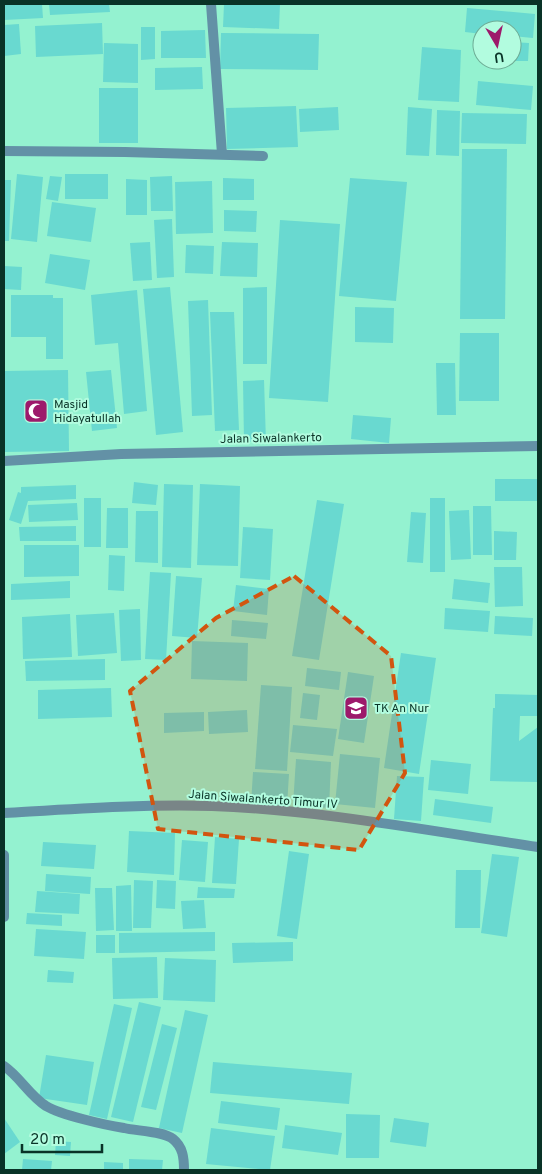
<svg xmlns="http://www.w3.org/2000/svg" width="542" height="1174" font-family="Overpass,sans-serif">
<rect width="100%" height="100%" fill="#94f2d0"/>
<g fill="#69d9d0">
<path d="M 4,4 L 42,4 L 43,18 L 4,20 Z"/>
<path d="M 49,4 L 109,4 L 110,12 L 50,15 Z"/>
<path d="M 224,4 L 280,4 L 279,29 L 223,27 Z"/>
<path d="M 467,8 L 535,14 L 533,38 L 512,36 L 512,30 L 482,30 L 482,34 L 465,32 Z"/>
<path d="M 102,23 L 103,54 L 36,57 L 35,26 Z"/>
<path d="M 19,24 L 21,54 L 4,56 L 4,25 Z"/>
<path d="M 141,27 L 155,27 L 155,59 L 141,60 Z"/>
<path d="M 205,30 L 206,58 L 161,58 L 161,31 Z"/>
<path d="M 221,33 L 319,34 L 318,70 L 220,69 Z"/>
<path d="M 512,42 L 529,43 L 528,61 L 512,61 Z"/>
<path d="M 104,43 L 138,44 L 138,83 L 103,82 Z"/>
<path d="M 422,47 L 461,50 L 459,102 L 418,100 Z"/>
<path d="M 202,67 L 203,89 L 155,90 L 155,68 Z"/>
<path d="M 478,81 L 533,86 L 531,110 L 476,105 Z"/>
<rect x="99" y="88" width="39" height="55"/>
<path d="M 296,106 L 298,147 L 227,149 L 226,108 Z"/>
<path d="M 338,107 L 339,130 L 300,132 L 299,109 Z"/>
<path d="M 408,107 L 432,109 L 429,156 L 406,155 Z"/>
<path d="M 437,110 L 460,111 L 459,156 L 436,155 Z"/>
<path d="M 462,113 L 527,114 L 526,144 L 461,143 Z"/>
<path d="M 462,149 L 507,149 L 505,319 L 460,319 Z"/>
<path d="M 17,174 L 43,177 L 37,242 L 11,239 Z"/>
<rect x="65" y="174" width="43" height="25"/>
<path d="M 50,176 L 62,177 L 58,201 L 46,199 Z"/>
<path d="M 172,176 L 173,211 L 151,211 L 150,177 Z"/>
<path d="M 223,178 L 254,179 L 254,200 L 223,200 Z"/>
<path d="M 350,178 L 407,182 L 396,301 L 339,296 Z"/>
<path d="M 126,179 L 147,180 L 147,215 L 126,215 Z"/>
<path d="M 4,180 L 11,180 L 9,241 L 4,241 Z"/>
<path d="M 212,181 L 213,233 L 176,234 L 175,182 Z"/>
<path d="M 52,202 L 96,208 L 91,242 L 47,236 Z"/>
<path d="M 224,210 L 257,211 L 256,232 L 224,231 Z"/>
<path d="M 172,219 L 174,277 L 157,278 L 154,220 Z"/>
<path d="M 280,220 L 340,224 L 328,402 L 269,398 Z"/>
<path d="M 150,242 L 152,280 L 133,281 L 130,243 Z"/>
<path d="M 222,242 L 258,243 L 257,277 L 220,276 Z"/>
<path d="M 186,245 L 214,246 L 213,274 L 185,273 Z"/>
<path d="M 50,254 L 90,260 L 85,290 L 45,283 Z"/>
<path d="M 4,266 L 22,267 L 21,290 L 4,289 Z"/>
<path d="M 170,287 L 183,432 L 156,435 L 143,289 Z"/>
<path d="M 267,287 L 267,364 L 243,364 L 243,288 Z"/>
<path d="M 137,290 L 147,411 L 124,414 L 118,343 L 95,345 L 91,295 Z"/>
<path d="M 11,295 L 53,295 L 53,298 L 63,298 L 63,359 L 46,359 L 46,337 L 11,337 Z"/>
<path d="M 208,300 L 212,415 L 192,416 L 188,301 Z"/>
<path d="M 355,307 L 394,308 L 393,343 L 355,342 Z"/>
<path d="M 210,312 L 234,312 L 239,430 L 215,431 Z"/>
<path d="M 460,333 L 499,333 L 499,401 L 459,401 Z"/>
<path d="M 436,363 L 455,363 L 456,415 L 437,415 Z"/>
<path d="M 68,370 L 69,451 L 4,452 L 4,371 Z"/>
<path d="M 111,370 L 117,428 L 92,431 L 86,372 Z"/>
<path d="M 264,380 L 266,442 L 244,442 L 243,381 Z"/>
<path d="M 353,415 L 391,418 L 389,443 L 351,439 Z"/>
<rect x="495" y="479" width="43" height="22"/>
<path d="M 134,482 L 158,485 L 156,505 L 132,503 Z"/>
<path d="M 164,484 L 193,485 L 191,568 L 162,567 Z"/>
<path d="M 200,484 L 240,486 L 238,566 L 197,565 Z"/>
<path d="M 76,485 L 76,499 L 28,501 L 21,524 L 9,520 L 18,492 L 21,493 L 21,487 Z"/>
<rect x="84" y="498" width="17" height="49"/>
<rect x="430" y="498" width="15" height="74"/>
<path d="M 317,500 L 344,504 L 319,660 L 292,656 Z"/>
<path d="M 77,503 L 78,520 L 29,522 L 28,505 Z"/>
<path d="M 473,506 L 491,506 L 492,555 L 473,555 Z"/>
<path d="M 107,508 L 128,508 L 128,548 L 106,548 Z"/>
<path d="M 469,510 L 471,559 L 451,560 L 449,511 Z"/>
<path d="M 136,511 L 158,511 L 158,563 L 135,562 Z"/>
<path d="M 411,512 L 426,513 L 423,563 L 407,562 Z"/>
<path d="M 76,526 L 76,541 L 20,541 L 19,527 Z"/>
<path d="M 243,527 L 273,529 L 270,580 L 240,578 Z"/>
<path d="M 494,531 L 517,532 L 516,560 L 494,560 Z"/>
<path d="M 24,545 L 79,545 L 79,576 L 24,577 Z"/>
<path d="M 109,555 L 125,556 L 124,591 L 108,590 Z"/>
<path d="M 494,567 L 522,567 L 523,606 L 495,607 Z"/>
<path d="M 150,572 L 171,573 L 166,660 L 145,659 Z"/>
<path d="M 176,576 L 202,578 L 197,638 L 172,636 Z"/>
<path d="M 454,579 L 490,583 L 488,603 L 452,599 Z"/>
<path d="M 70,581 L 70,598 L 11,600 L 11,584 Z"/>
<path d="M 236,585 L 269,589 L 267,615 L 233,611 Z"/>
<path d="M 445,608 L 490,611 L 488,632 L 444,629 Z"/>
<path d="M 140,609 L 141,660 L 121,661 L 119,610 Z"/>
<path d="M 114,613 L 117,653 L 78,656 L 76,615 Z"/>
<path d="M 70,614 L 72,657 L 23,659 L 22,617 Z"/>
<path d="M 495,616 L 533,618 L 532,636 L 494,634 Z"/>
<path d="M 232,620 L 268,623 L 266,639 L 231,636 Z"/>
<path d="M 192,641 L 248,643 L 247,681 L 191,679 Z"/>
<path d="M 401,653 L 436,658 L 419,774 L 384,768 Z"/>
<path d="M 105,659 L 105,680 L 26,681 L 25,661 Z"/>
<path d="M 307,668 L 341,672 L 339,690 L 305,686 Z"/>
<path d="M 348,672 L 374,676 L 364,743 L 338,739 Z"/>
<path d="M 261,685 L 292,687 L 287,771 L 255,769 Z"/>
<path d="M 111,688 L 112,717 L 38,719 L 38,690 Z"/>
<path d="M 303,693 L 320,695 L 317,720 L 300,718 Z"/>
<path d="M 495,694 L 538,695 L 538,716 L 520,716 L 519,741 L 538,727 L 538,782 L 490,781 L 493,708 L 495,708 Z"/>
<path d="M 247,710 L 248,732 L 209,734 L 208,712 Z"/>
<path d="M 204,712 L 204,731 L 164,733 L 164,713 Z"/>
<path d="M 293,725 L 337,729 L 333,756 L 290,752 Z"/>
<path d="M 340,754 L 380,758 L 375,808 L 335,804 Z"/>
<path d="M 296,759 L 331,762 L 329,808 L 293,805 Z"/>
<path d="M 431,760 L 471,764 L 468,794 L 428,790 Z"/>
<path d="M 253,772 L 289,774 L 287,806 L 251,804 Z"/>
<path d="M 397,776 L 424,777 L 421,821 L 394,819 Z"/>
<path d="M 435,799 L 493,807 L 491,823 L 433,815 Z"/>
<path d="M 129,831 L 175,833 L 174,875 L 127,872 Z"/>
<path d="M 215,837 L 239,839 L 236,884 L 212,883 Z"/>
<path d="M 182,840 L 208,842 L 205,882 L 179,880 Z"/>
<path d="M 43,842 L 96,845 L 94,869 L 41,866 Z"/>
<path d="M 289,851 L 309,854 L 297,939 L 277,936 Z"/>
<path d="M 492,854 L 519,857 L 507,937 L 481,933 Z"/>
<path d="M 456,870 L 481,870 L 480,928 L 455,928 Z"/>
<path d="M 46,874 L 91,877 L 90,894 L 45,891 Z"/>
<path d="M 134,880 L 153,881 L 151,928 L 133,928 Z"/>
<path d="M 157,880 L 176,881 L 175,909 L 156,908 Z"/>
<path d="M 131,885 L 132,931 L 116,931 L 116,886 Z"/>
<path d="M 198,887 L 235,889 L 234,898 L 197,898 Z"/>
<path d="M 95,888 L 112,888 L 114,930 L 96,931 Z"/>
<path d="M 37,891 L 80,894 L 79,914 L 35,912 Z"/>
<path d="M 204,900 L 206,928 L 183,929 L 181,901 Z"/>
<path d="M 27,913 L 62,915 L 62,926 L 26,924 Z"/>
<path d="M 36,929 L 86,932 L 84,959 L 34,956 Z"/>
<path d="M 215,932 L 215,951 L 119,953 L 119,933 Z"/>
<rect x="96" y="935" width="19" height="18"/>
<path d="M 293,942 L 293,961 L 233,963 L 232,943 Z"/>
<path d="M 157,957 L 158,998 L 113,999 L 112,958 Z"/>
<path d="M 165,958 L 216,960 L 215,1002 L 163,1000 Z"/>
<path d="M 48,970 L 74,972 L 73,983 L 47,982 Z"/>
<path d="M 139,1002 L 161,1007 L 133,1122 L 111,1117 Z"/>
<path d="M 114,1004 L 132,1008 L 107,1119 L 89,1115 Z"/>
<path d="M 185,1010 L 208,1015 L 182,1133 L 159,1128 Z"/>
<path d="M 162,1024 L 177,1028 L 156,1110 L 141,1107 Z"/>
<path d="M 46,1055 L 94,1062 L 87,1105 L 39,1098 Z"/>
<path d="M 213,1062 L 352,1073 L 349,1104 L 210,1093 Z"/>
<path d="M 221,1101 L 280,1108 L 277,1130 L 218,1123 Z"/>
<path d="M 346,1114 L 380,1115 L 379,1158 L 346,1158 Z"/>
<path d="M 4,1118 L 20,1142 L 4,1154 Z"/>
<path d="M 394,1118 L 429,1123 L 426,1147 L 390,1142 Z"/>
<path d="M 285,1125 L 342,1133 L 338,1155 L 282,1148 Z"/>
<path d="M 211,1128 L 275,1136 L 270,1170 L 206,1164 Z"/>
<path d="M 56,1141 L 71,1142 L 70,1156 L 55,1155 Z"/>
<path d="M 23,1159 L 52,1161 L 51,1170 L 22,1170 Z"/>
<path d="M 129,1159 L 163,1160 L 162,1170 L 129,1170 Z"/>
<path d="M 104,1162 L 123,1163 L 123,1170 L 104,1170 Z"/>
</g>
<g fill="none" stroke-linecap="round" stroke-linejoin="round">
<g stroke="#6391a6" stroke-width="10">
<path d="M 211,4 L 222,154"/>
<path d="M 4,151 L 125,152 L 263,156"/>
<path d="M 4,461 L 121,454 L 538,446"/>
<path d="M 4,813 C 73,809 142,804 212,806 C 321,810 430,831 538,847"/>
<path d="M 4,855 L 4,917"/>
<path d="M 4,1066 C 20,1077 29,1095 46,1106 C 61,1115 105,1125 124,1128 C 136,1131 163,1131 173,1139 C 183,1147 184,1158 184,1170"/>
</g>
</g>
<path fill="#d2550f" fill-opacity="0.2" stroke="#d2550f" stroke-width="4" stroke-dasharray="10 6" stroke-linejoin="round" d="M 294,576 L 391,656 L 405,773 L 359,850 L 158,829 L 130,691 L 216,618 Z"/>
<defs>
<g id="mosque-square" transform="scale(1.25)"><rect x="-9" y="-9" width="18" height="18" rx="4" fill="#9d196b" stroke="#b2fcdf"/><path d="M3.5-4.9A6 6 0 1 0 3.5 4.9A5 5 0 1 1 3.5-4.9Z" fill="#fff"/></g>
<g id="school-square" transform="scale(1.25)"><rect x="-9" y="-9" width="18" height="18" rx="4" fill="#9d196b" stroke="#b2fcdf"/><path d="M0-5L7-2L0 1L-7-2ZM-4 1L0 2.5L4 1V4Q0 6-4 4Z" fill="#fff"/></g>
</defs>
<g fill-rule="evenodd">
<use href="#mosque-square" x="36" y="411"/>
<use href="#school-square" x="356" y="708"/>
</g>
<g text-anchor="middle" stroke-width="4" stroke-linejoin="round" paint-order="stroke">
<g font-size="12" fill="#093327" stroke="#b2fcdf" text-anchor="start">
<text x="54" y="408">Masjid<tspan x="54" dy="14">Hidayatullah</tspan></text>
<text x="374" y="712">TK An Nur</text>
</g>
<g font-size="12" fill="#093327" stroke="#b2fcdf">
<text transform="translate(271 438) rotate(-1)" y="4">Jalan Siwalankerto</text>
<text transform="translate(263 799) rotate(4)" y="4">Jalan Siwalankerto Timur IV</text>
</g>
</g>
<rect width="542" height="1174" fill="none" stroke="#093327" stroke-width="10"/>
<g transform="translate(497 45) rotate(171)"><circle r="24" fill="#b2fcdf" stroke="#6eac95"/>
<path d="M0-4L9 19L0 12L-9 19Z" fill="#9d196b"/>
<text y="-8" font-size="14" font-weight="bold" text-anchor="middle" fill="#093327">U</text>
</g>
<path d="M22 1144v8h80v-8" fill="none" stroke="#093327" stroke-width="2.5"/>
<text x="30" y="1144" font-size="15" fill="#093327" stroke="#b2fcdf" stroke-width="4" paint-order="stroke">20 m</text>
</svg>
